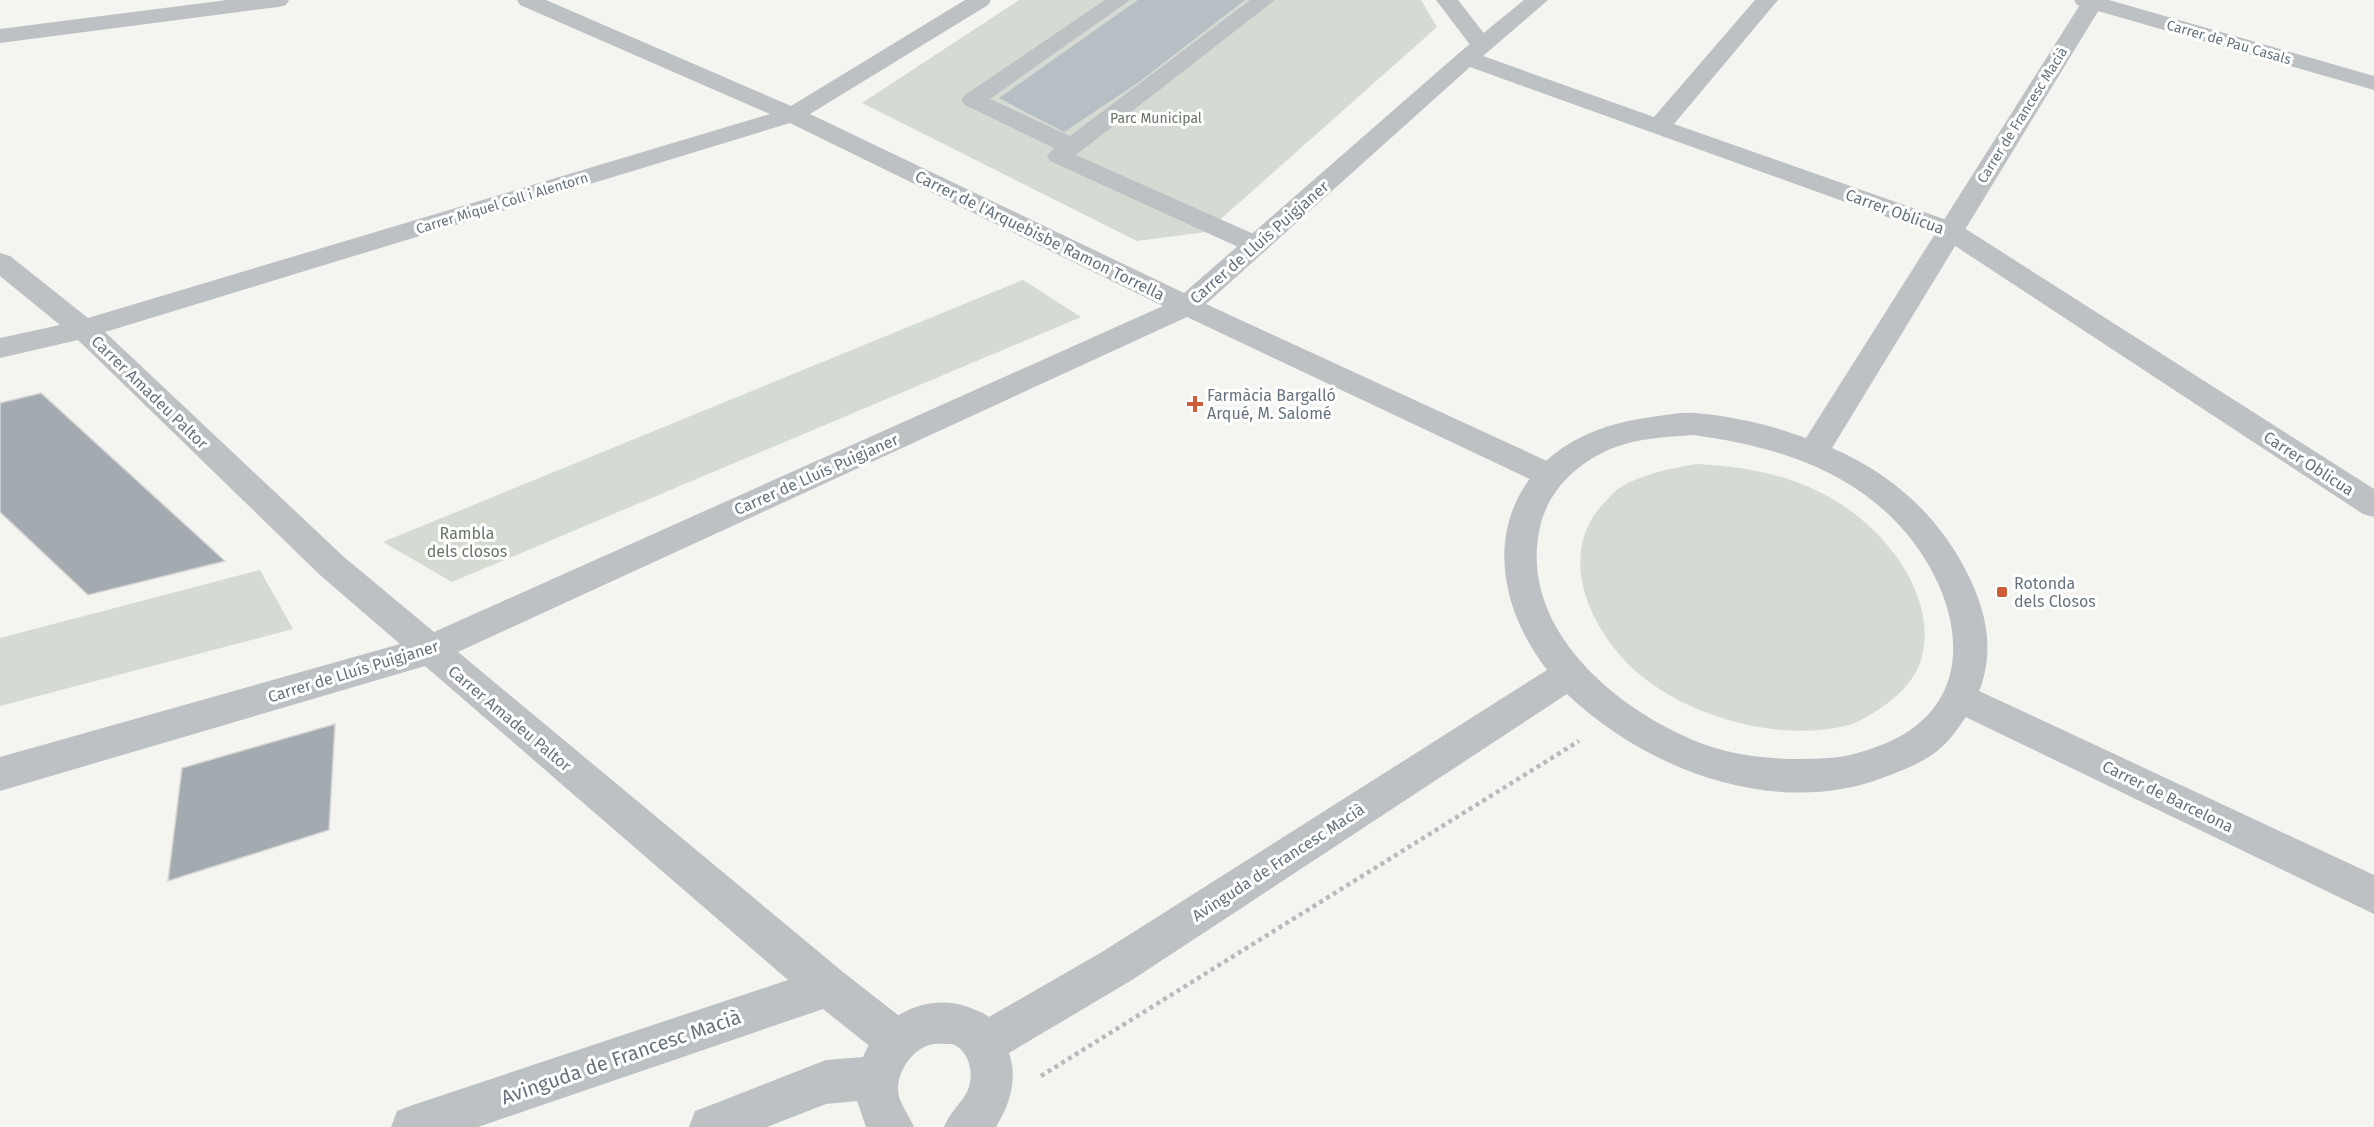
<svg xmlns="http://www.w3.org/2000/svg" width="2374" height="1127" font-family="'Fira Sans',sans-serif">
<rect width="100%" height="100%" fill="#f4f4f0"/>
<g fill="#d5dad2">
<path d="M 1019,0 L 1421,0 L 1437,27 L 1206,232 L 1137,241 L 862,103 Z"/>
<path d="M 1023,280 L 1081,317 L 452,582 L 383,542 Z"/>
<path d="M 1697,464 C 1749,467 1794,475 1839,503 C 1888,533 1939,599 1921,660 C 1913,687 1885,707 1861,720 C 1840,731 1803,732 1781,730 C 1730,725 1679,707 1639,674 C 1592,634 1555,558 1602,505 C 1608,500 1613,492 1619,488 C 1644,473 1669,469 1697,464 Z"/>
<path d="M 260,570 L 293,629 L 0,706 L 0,638 Z"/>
</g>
<path fill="#b6c0c4" d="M 1138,0 L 1245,0 L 1139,82 L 1064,132 L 999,98 Z"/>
<g fill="#a4abb0" stroke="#d5d5d3" stroke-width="1.5">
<path d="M 41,393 L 225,561 L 88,595 L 0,512 L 0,403 Z"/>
<path d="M 335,724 L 329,830 L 168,881 L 182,768 Z"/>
</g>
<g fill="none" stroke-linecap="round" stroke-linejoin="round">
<path stroke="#b7babc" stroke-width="4.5" stroke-dasharray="4 4" stroke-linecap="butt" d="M 1041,1076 L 1579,741"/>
<g fill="#bdc1c4" fill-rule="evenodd">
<path d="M 1105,0 L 1130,0 L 990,99 L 1070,136 L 1250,0 L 1275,0 L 1076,155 L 1265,239 L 1269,245 L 1265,251 L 1256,253 L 1247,251 L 1050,161 L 1047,156 L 1054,148 L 965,105 L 961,100 L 965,95 Z"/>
<path d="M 1436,0 L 1458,0 L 1493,45 L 1490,50 L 1474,50 Z"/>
</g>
<g fill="#bdc1c4" fill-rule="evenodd">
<path d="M 227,0 L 289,0 L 286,5 L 278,7 L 0,43 L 0,29 Z"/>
<path d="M 517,0 L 546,0 L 791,106 L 965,0 L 991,0 L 988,5 L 810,114 L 1184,293 L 1459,53 L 1524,0 L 1548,0 L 1483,56 L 1654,117 L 1755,0 L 1778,0 L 1674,124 L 1958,224 L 2374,489 L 2374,517 L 2363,514 L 1940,236 L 1470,67 L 1206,304 L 1560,467 L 1565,475 L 1560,483 L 1549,487 L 1538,483 L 1187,317 L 458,652 L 843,972 L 912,1026 L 918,1041 L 912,1056 L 897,1062 L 882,1056 L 823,1009 L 478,1127 L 391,1127 L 397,1111 L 413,1105 L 788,980 L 425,666 L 0,791 L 0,757 L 400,644 L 320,575 L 78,340 L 0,358 L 0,338 L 60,325 L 0,276 L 0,253 L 10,256 L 88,318 L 770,114 L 520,5 ZM 790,123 L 1163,306 L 434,632 L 344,557 L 105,332 Z"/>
<path d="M 2074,0 L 2109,0 L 2374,76 L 2374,90 L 2077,5 Z"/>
<path d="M 1962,683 L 2374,875 L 2374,914 L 1949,709 L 1944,698 L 1949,687 Z"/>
</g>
<path fill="#bdc1c4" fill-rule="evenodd" d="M 2083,0 L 2105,0 L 1832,448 C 1888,472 1935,512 1964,567 C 1989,613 1998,661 1971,708 C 1946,751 1930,760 1885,777 C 1777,819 1648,771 1567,694 L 1132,980 L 1009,1053 C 1018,1079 1010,1104 996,1127 L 944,1127 C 950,1112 960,1105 967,1092 C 975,1076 970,1050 952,1044 C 945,1044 936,1043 929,1045 C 908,1052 891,1081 901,1102 C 905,1111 910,1118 914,1127 L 866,1127 L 857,1101 L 826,1104 L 767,1127 L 689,1127 L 695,1111 L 711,1105 L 826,1060 L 863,1057 C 879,1017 926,992 968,1007 C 975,1010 983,1012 989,1017 L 1102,952 L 1547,670 C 1464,561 1505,438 1645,418 C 1661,416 1679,412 1695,413 C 1732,416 1771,425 1806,438 ZM 1694,435 C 1764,445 1833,463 1887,513 C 1956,576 1994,699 1884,744 C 1866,751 1848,757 1828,758 C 1789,761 1743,758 1706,745 C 1621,714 1520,632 1539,532 C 1546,492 1576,463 1613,448 C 1638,438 1667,437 1694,435 Z"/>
</g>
<g fill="#ce5c36" stroke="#fff" stroke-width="2">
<path d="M1192 395h6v6h6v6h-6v6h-6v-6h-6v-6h6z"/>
<rect x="1996" y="586" width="12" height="12" rx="3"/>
</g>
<g text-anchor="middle" stroke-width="6" stroke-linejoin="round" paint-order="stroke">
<g font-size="14" fill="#66737e" stroke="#fff">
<text transform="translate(2229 42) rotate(16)" y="5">Carrer de Pau Casals</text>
<text transform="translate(2022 115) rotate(-58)" y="5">Carrer de Francesc Macià</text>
<text transform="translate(502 203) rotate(-17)" y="5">Carrer Miquel Coll i Alentorn</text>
</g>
<g font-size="14" fill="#677664" stroke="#fff">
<text x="1156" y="123">Parc Municipal</text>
</g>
<g font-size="16" fill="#66737e" stroke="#fff">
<text transform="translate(1895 211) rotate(20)" y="6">Carrer Oblicua</text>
<text transform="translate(1040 235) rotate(26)" y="6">Carrer de l'Arquebisbe Ramon Torrella</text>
<text transform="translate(1259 242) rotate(-41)" y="6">Carrer de Lluís Puigjaner</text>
<text transform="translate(150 392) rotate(44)" y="6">Carrer Amadeu Paltor</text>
<text transform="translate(2309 463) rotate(33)" y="6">Carrer Oblicua</text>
<text transform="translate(816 474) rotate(-24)" y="6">Carrer de Lluís Puigjaner</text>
<text transform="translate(353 671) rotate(-17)" y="6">Carrer de Lluís Puigjaner</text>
<text transform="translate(510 718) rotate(40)" y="6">Carrer Amadeu Paltor</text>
<text transform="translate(2168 796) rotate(26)" y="6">Carrer de Barcelona</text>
<text transform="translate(1278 862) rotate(-33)" y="6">Avinguda de Francesc Macià</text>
</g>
<g font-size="16" fill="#66737e" stroke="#fff" text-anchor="start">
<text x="1207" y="401">Farmàcia Bargalló<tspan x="1207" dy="18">Arqué, M. Salomé</tspan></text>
<text x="2014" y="589">Rotonda<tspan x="2014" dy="18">dels Closos</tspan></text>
</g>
<g font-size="16" fill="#677664" stroke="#fff">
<text x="467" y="539">Rambla<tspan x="467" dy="18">dels closos</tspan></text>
</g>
<g font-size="20" fill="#66737e" stroke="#fff">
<text transform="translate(621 1057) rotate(-19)" y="7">Avinguda de Francesc Macià</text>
</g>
</g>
</svg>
